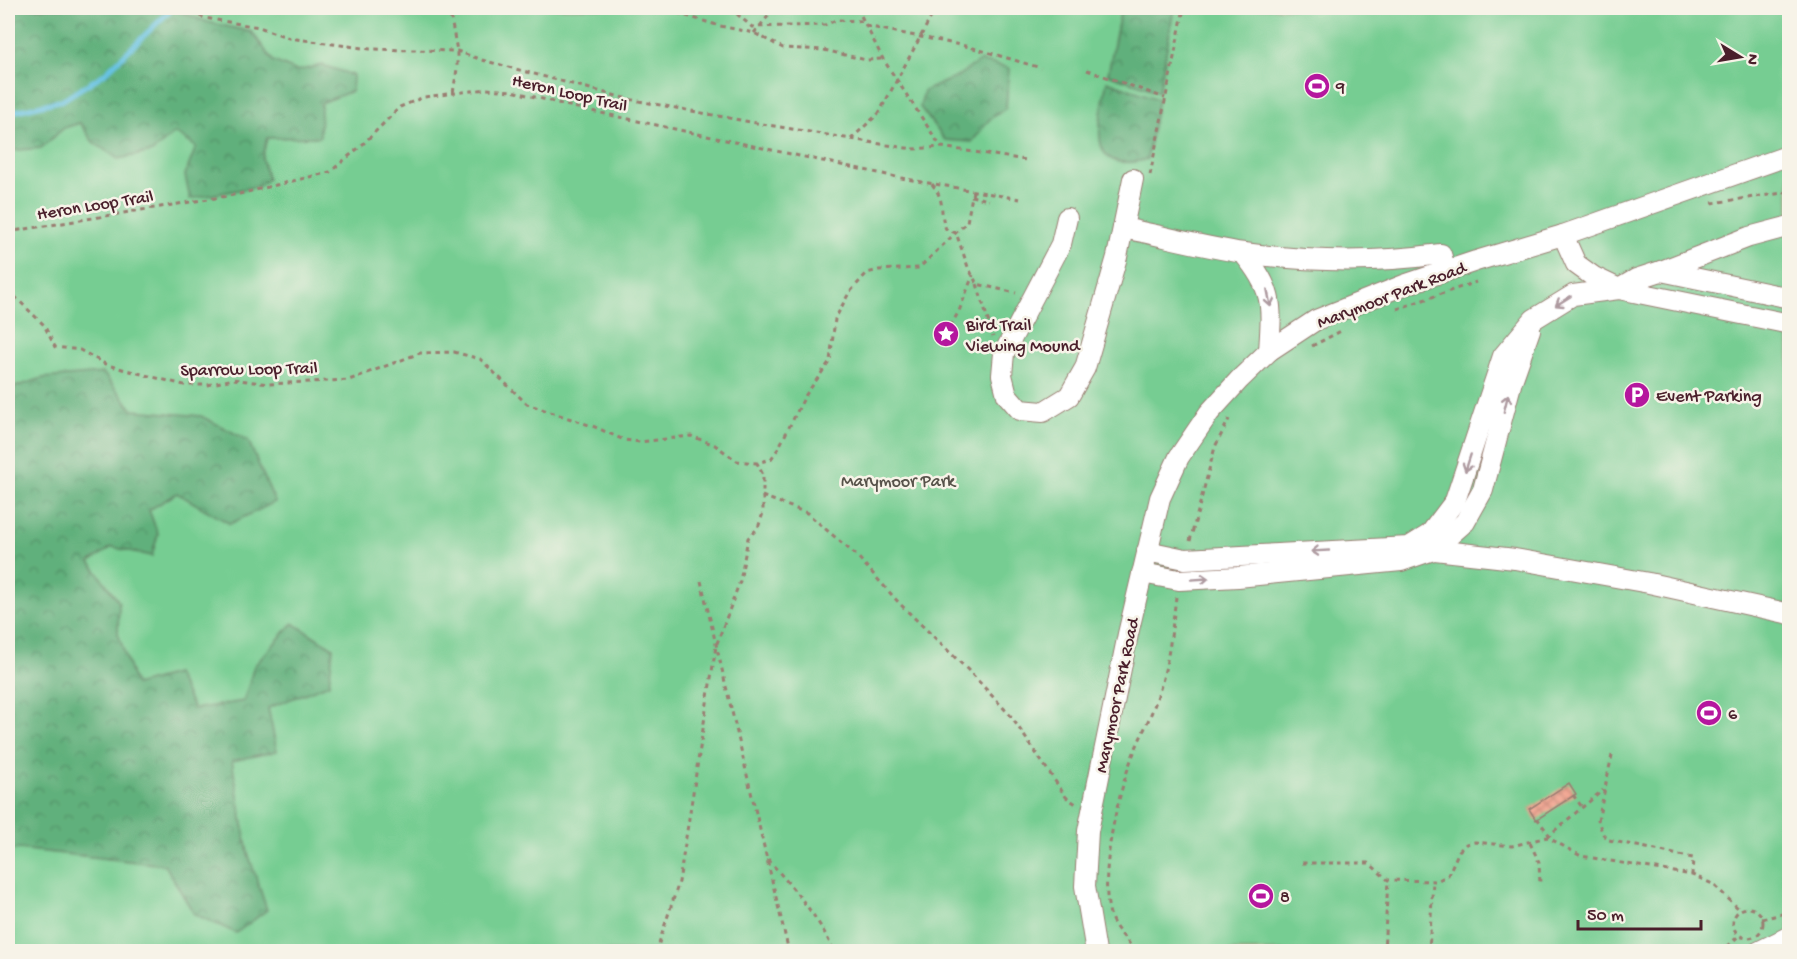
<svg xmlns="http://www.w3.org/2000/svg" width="1797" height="959" font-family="'Gochi Hand',sans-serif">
<defs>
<pattern id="forest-crowns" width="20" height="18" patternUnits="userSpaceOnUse" patternTransform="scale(1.5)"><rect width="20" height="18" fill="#60b07c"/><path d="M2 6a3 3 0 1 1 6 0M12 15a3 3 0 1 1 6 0" fill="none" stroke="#518f66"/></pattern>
<pattern id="building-cross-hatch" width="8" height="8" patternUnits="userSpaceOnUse" patternTransform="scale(1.5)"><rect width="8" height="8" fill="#f2a894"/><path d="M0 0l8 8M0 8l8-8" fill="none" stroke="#c68879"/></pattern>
</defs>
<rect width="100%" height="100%" fill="#f7f3e8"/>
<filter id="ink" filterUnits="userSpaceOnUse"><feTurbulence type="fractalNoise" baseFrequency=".0167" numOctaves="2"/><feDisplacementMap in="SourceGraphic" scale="12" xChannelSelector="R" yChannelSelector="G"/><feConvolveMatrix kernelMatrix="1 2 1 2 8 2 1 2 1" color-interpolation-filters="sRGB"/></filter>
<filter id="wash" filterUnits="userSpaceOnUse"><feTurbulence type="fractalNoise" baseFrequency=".008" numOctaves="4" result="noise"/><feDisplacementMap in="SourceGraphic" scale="24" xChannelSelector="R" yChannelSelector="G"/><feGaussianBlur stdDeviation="1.35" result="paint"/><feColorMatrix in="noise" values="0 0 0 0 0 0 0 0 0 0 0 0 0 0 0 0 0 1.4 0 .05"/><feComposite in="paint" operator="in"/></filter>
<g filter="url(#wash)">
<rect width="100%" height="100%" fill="#ebddb9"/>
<rect fill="#76cd92" stroke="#60765e" stroke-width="1.5" x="8" y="8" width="1781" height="943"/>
<g fill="url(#forest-crowns)" stroke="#556854" stroke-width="1.5">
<path d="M 8,8 L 176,8 L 179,11 L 207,22 L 252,32 L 273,61 L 297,71 L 322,65 L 353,75 L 352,91 L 321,103 L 320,137 L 267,138 L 262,159 L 268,179 L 259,186 L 190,199 L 185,175 L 196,147 L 175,133 L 152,152 L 118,159 L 93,142 L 80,123 L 64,128 L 41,148 L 8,151 Z"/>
<path d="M 1121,8 L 1174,8 L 1159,92 L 1108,74 Z"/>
<path d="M 980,61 L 1009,68 L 1006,108 L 989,120 L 972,142 L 945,140 L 920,107 L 924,91 L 956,77 Z"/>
<path d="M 1107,81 L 1158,99 L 1147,159 C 1083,177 1100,120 1107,81 Z"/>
<path d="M 103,373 L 133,410 L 201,416 L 248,440 L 275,502 L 230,524 L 177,493 L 149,510 L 158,534 L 152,556 L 112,547 L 90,562 L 119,602 L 118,633 L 135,685 L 176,674 L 194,709 L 244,701 L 254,666 L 293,623 L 333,648 L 329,684 L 268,708 L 277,751 L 232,761 L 248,853 L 267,910 L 236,933 L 194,914 L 165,865 L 19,849 L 8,851 L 8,389 L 43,378 Z"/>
</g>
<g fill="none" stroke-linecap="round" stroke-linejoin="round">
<path stroke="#66c2e4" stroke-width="5" d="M 8,113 L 63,100 L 104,74 L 173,8"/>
</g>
<g id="blocks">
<path fill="url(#building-cross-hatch)" d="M 1569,783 L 1576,794 L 1536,820 L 1529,809 Z"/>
</g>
</g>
<g filter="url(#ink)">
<use href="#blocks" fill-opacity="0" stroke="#9a7e72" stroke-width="1.5"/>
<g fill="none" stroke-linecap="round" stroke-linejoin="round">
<g stroke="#9a7e72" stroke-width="22">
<g id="minor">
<path d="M 1067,218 L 1061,244 L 1004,353 L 1002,375 L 1007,395 L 1020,410 L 1043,412 L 1069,396 L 1085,368 L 1117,257 L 1133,179"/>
<path d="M 1123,228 C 1163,236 1204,247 1244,253 C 1308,262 1376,263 1441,254 L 1446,271"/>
<path d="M 1563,235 L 1576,264 L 1594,277 L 1619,289 L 1790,324"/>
<path d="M 1243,253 C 1274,290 1272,304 1269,351"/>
<path d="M 1661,271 L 1790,298"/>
<path d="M 1426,549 L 1515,559 L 1649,583 L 1790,614"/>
<path d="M 1147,551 L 1185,559 L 1409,547 L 1430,534 L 1455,501 L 1503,356 L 1534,319 L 1573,295 L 1619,289 L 1636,279 L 1661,271 L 1749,237 L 1790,226"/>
<path d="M 1142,573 L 1179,580 L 1238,577 L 1401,561 L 1433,550 L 1465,522 L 1483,490 L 1512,381 L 1530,330"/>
<path d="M 1096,952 L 1085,886 L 1088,831 L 1128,634 L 1160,498 L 1179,457 L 1209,413 L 1239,380 L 1269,351 L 1316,320 L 1404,285 L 1476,261 L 1563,235 L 1790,155"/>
<path d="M 1758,952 L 1790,936"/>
</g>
</g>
<g stroke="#9a7e72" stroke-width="3" stroke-dasharray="4.5 4.5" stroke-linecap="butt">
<path d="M 183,8 L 204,18 L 259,27 L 289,38 L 370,49 L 457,51 L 482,60 L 628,99 L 745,121 L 881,144 L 913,149 L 941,147"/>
<path d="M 449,8 L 457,51 L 457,69 L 453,93"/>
<path d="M 660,8 L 720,26 L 754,33 L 783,48 L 824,50 L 866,60 L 883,59"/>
<path d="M 730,8 L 752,27 L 825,25 L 836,20 L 863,21"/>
<path d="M 857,8 L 883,59 L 941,147 L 1026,160"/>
<path d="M 449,9 L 510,8"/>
<path d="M 866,26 L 970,47 L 1041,68"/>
<path d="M 754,33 L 775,8"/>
<path d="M 1087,70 L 1165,98"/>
<path d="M 851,139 L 879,113 L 936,8"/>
<path d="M 1150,175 L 1184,8"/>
<path d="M 932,184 C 947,203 938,210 946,229 L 956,233 L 968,267 L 977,284 L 1016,293"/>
<path d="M 971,196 L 989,200"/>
<path d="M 1712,203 L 1790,192"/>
<path d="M 8,232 L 239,194 L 330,172 L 362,145 L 400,107 L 424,97 L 487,89 L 512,91 L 573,107 L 906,179 L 1020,199"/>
<path d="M 977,284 L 993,337"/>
<path d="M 8,290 L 44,325 L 55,347 L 80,350 L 107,365 L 184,385 L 208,385 L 233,379 L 268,384 L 349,380 L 420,353 L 454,352 L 480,359 L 527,404 L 595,427 L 624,440 L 640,442 L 691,436 L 715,445 L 737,461 L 757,463 L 771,459 L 778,449 L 805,396 L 830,361 L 835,319 L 849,293 L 867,273 L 879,270 L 919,268 L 967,222 L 973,191"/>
<path d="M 1397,309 L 1476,282"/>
<path d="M 946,334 L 959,311 L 973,275"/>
<path d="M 1312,346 L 1341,331"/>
<path d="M 762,496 L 807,513 L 857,556 L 900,604 L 968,670 L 1010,715 L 1066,797 L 1076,804"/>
<path d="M 1190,541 L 1215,447 L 1229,419"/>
<path d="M 701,581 L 789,952"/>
<path d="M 1612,755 L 1598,821 L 1603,834 L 1609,840 L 1693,858 L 1692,875"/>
<path d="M 1573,795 L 1582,807"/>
<path d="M 1537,818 L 1550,836"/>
<path d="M 1547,837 L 1603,790"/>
<path d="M 1530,843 L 1539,862 L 1540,884"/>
<path d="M 768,859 C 792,888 819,916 834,952"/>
<path d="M 1302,863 L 1369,863 L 1388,880 L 1437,881 L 1448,875 L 1459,851 L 1466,844 L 1475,842 L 1512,846 L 1547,837 L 1581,856 L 1692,875 L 1713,884 L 1740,910"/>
<circle cx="1748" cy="923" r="15"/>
<path d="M 1762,919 L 1790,912"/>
<path d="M 656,952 L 679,882 L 716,646 L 740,581 L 748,538 L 758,528 L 763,513 L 763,475 L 757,463"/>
<path d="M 1135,952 C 1127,938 1114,930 1110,914 C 1099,874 1117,799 1131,760 C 1140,737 1152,715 1159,692 C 1169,661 1172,629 1176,597"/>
<path d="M 1384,952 L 1388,880"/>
<path d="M 1429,952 L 1433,881"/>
<path d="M 1720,952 L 1740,935"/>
</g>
<use href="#minor" stroke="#fff" stroke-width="20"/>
</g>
<defs><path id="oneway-shaft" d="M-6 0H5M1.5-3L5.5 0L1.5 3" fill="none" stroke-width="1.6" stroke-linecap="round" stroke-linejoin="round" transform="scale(1.5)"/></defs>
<g stroke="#ae9aa0">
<use href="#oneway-shaft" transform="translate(1269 298) rotate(79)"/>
<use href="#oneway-shaft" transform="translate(1563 301) rotate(148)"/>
<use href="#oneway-shaft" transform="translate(1506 403) rotate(-76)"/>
<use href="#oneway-shaft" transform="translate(1468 463) rotate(108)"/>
<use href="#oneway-shaft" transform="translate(1320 551) rotate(177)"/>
<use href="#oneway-shaft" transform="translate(1200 579) rotate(-4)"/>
</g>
</g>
<defs>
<g id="stadium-disc" transform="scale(1.35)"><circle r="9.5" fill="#b5179e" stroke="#f7f3e8"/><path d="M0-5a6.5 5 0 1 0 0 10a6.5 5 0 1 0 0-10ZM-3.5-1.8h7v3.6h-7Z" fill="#fff"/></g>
<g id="sight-disc" transform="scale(1.35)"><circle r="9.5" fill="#b5179e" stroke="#f7f3e8"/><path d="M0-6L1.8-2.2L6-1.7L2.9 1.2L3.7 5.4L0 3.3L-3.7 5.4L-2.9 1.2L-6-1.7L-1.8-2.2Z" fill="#fff"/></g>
<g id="parking-disc" transform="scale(1.35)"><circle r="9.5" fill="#b5179e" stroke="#f7f3e8"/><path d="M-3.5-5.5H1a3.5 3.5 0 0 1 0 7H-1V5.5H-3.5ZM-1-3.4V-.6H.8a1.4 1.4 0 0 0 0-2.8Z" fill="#fff"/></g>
</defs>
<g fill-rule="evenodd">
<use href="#stadium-disc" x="1317" y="86"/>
<use href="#sight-disc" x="946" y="334"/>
<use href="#parking-disc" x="1637" y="395"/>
<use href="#stadium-disc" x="1709" y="713"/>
<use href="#stadium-disc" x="1261" y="896"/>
</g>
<g text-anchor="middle" stroke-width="5" stroke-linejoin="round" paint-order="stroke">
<g font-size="18" fill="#4a1f2b" stroke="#f7f3e8" text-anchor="start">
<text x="1336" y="92">9</text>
<text x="966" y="330">Bird Trail<tspan x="966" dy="21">Viewing Mound</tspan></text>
<text x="1656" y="401">Event Parking</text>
<text x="1728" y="719">6</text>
<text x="1280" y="902">8</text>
</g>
<g font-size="18" fill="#4a1f2b" stroke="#f7f3e8">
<text transform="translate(570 92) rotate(13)" y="6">Heron Loop Trail</text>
<text transform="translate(95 204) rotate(-9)" y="6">Heron Loop Trail</text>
<text transform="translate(1391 294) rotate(-21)" y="6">Marymoor Park Road</text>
<text transform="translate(249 368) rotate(-1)" y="6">Sparrow Loop Trail</text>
<text transform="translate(1116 695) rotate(-78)" y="6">Marymoor Park Road</text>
</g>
<g font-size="18" fill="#57534a" stroke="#f7f3e8">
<text x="898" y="486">Marymoor Park</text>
</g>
</g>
<rect width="1797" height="959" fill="none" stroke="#f7f3e8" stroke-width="30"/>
<g transform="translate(1740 57) rotate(101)" stroke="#f7f3e8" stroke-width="4.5" paint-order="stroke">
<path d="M0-4.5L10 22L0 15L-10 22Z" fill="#4a1f2b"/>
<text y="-9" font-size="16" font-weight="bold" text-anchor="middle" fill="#4a1f2b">N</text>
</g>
<path d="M1578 920v9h123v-9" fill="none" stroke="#4a1f2b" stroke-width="3"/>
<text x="1587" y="920" font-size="18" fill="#4a1f2b" stroke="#f7f3e8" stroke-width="4.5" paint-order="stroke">50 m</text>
</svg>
